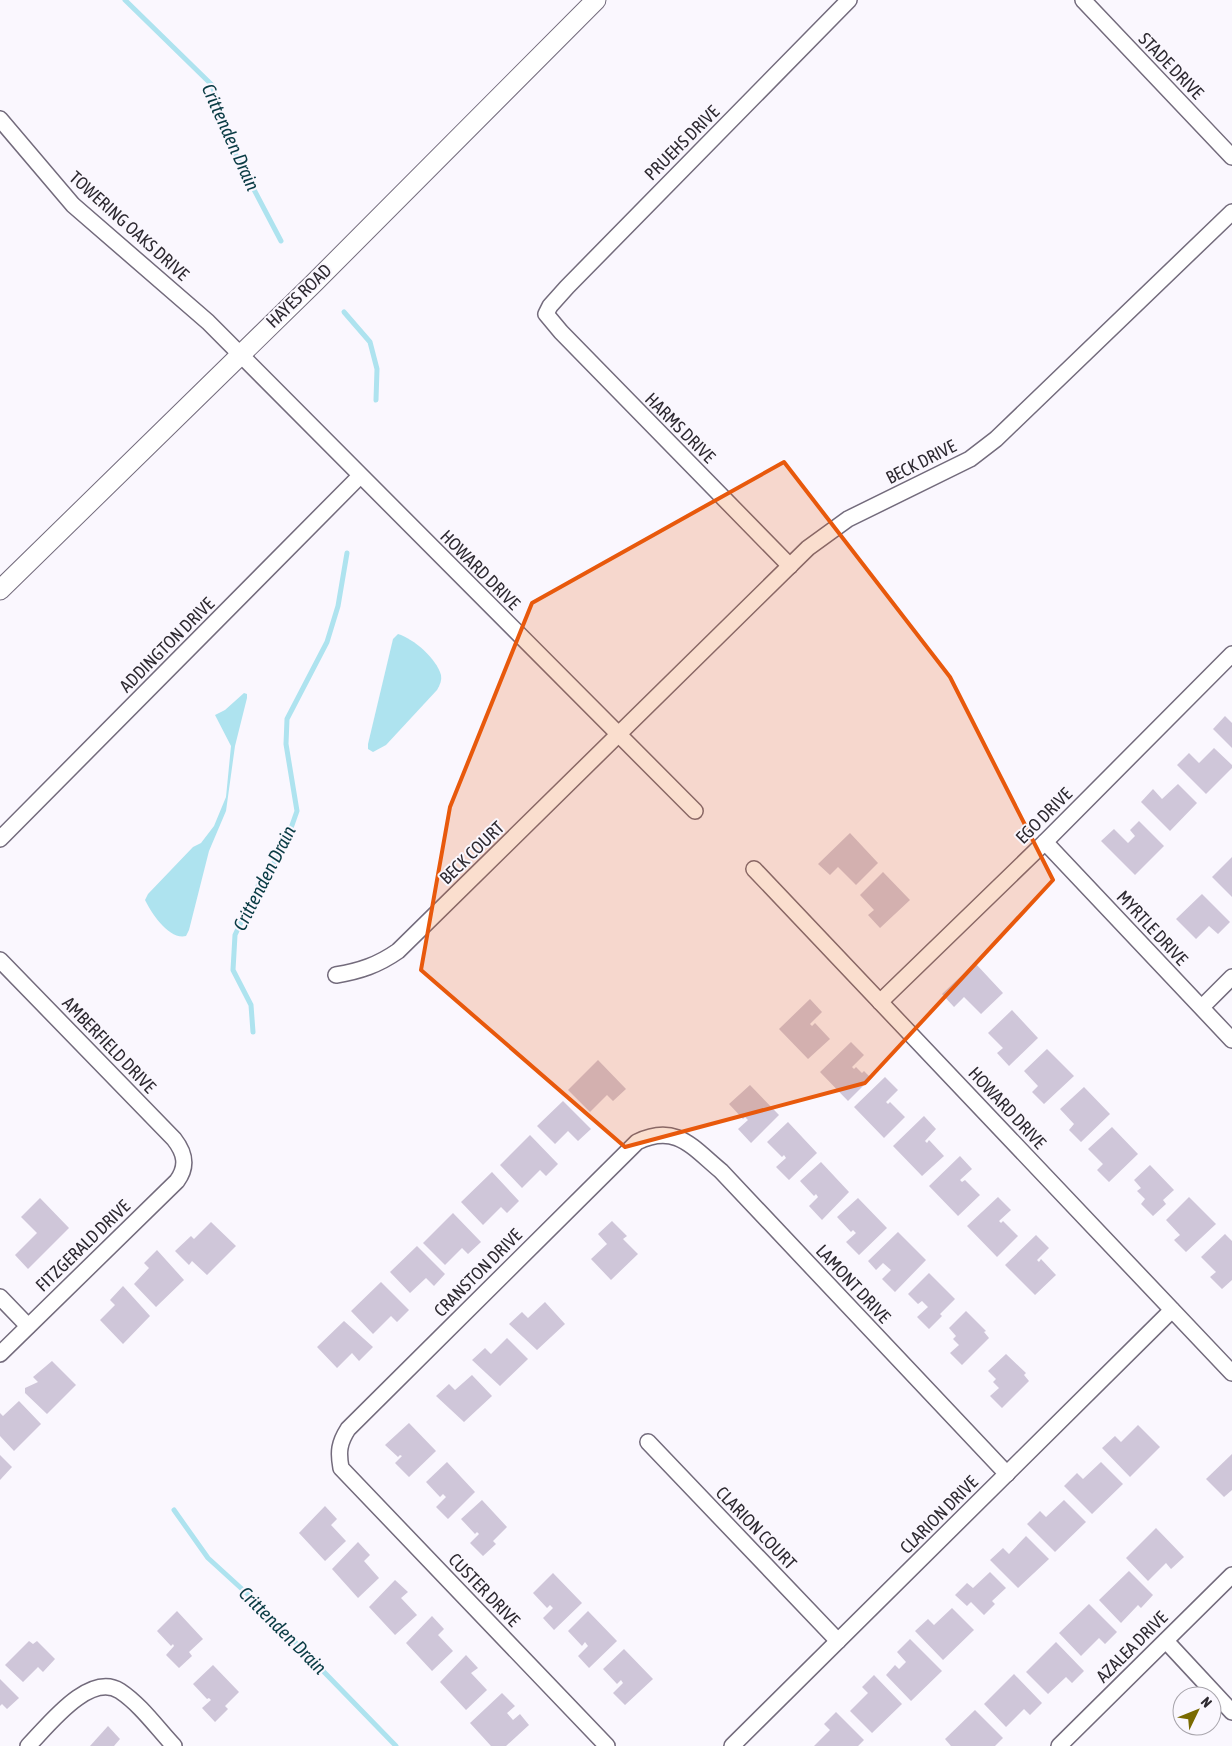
<svg xmlns="http://www.w3.org/2000/svg" width="1232" height="1746" font-family="'Asap Condensed',sans-serif">
<rect width="100%" height="100%" fill="#faf7fe"/>
<g fill="#aee3ef">
<path d="M 398,634 C 414,639 436,658 441,675 C 442,680 440,685 437,690 L 386,745 L 373,752 L 368,749 L 368,744 L 393,639 Z"/>
<path d="M 244,693 L 247,694 L 247,698 L 235,746 L 226,811 L 209,851 L 189,930 L 186,936 C 169,940 152,914 145,900 L 148,894 L 193,847 L 201,843 L 214,826 L 226,797 L 231,746 L 215,715 L 225,710 Z"/>
</g>
<g fill="none" stroke-linecap="round" stroke-linejoin="round">
<g stroke="#aee3ef" stroke-width="5">
<path d="M 125,0 L 212,85 L 229,142 L 281,241"/>
<path d="M 344,312 L 370,342 L 377,369 L 376,400"/>
<path d="M 253,1032 L 251,1005 L 233,970 L 235,935 L 258,886 L 284,848 L 297,811 L 286,744 L 287,719 L 327,642 L 338,606 L 347,553"/>
<path d="M 174,1510 L 208,1558 L 254,1600 L 396,1746"/>
</g>
</g>
<g fill="#cfc6d9">
<path d="M 1225,716 L 1232,723 L 1232,748 L 1213,729 Z"/>
<path d="M 1214,748 L 1232,765 L 1232,768 L 1206,794 L 1177,765 L 1189,753 L 1199,763 Z"/>
<path d="M 1178,784 L 1197,803 L 1170,831 L 1141,802 L 1153,789 L 1162,799 Z"/>
<path d="M 1139,821 L 1164,846 L 1135,875 L 1101,841 L 1114,829 L 1128,843 L 1135,836 L 1130,830 Z"/>
<path d="M 850,833 L 878,863 L 856,885 L 838,867 L 830,875 L 818,864 Z"/>
<path d="M 1232,857 L 1232,897 L 1212,877 Z"/>
<path d="M 883,872 L 910,900 L 880,928 L 868,915 L 874,910 L 860,895 Z"/>
<path d="M 1202,894 L 1230,922 L 1218,934 L 1209,926 L 1196,939 L 1176,919 Z"/>
<path d="M 975,963 L 1003,993 L 981,1014 L 964,997 L 954,1007 L 942,994 Z"/>
<path d="M 810,999 L 822,1012 L 810,1024 L 812,1026 L 815,1023 L 830,1039 L 808,1059 L 779,1029 Z"/>
<path d="M 1012,1010 L 1038,1038 L 1009,1066 L 997,1053 L 1003,1048 L 988,1033 Z"/>
<path d="M 851,1042 L 864,1055 L 852,1067 L 854,1069 L 856,1067 L 862,1073 L 864,1071 L 871,1078 L 848,1101 L 820,1072 Z"/>
<path d="M 1047,1049 L 1074,1076 L 1044,1104 L 1032,1092 L 1038,1086 L 1024,1071 Z"/>
<path d="M 598,1060 L 626,1089 L 613,1101 L 607,1095 L 590,1112 L 568,1090 Z"/>
<path d="M 885,1077 L 898,1090 L 886,1102 L 888,1104 L 890,1102 L 905,1117 L 884,1138 L 854,1107 Z"/>
<path d="M 750,1085 L 779,1115 L 751,1143 L 738,1129 L 748,1120 L 745,1117 L 743,1119 L 729,1104 Z"/>
<path d="M 1084,1087 L 1110,1114 L 1081,1142 L 1069,1130 L 1074,1124 L 1060,1109 Z"/>
<path d="M 563,1101 L 591,1129 L 578,1141 L 568,1131 L 555,1144 L 537,1126 Z"/>
<path d="M 924,1116 L 936,1129 L 925,1141 L 927,1143 L 929,1140 L 944,1156 L 922,1176 L 893,1146 Z"/>
<path d="M 788,1122 L 817,1153 L 789,1180 L 776,1167 L 786,1158 L 784,1155 L 782,1157 L 767,1142 Z"/>
<path d="M 1112,1127 L 1138,1154 L 1109,1182 L 1097,1170 L 1103,1164 L 1088,1149 Z"/>
<path d="M 530,1135 L 558,1164 L 546,1176 L 540,1170 L 522,1188 L 500,1165 Z"/>
<path d="M 960,1156 L 972,1169 L 960,1180 L 962,1182 L 965,1180 L 980,1195 L 958,1216 L 929,1186 Z"/>
<path d="M 821,1162 L 849,1192 L 822,1220 L 809,1206 L 818,1197 L 816,1194 L 814,1196 L 800,1181 Z"/>
<path d="M 1150,1165 L 1174,1190 L 1163,1200 L 1166,1204 L 1153,1216 L 1141,1204 L 1145,1199 L 1137,1191 L 1141,1188 L 1134,1180 Z"/>
<path d="M 492,1172 L 519,1201 L 507,1213 L 501,1207 L 483,1225 L 461,1202 Z"/>
<path d="M 998,1197 L 1011,1210 L 999,1221 L 1001,1223 L 1003,1221 L 1018,1236 L 997,1257 L 967,1226 Z"/>
<path d="M 1189,1197 L 1216,1224 L 1186,1252 L 1174,1240 L 1180,1235 L 1166,1220 Z"/>
<path d="M 40,1198 L 69,1228 L 28,1269 L 15,1255 L 37,1233 L 21,1217 Z"/>
<path d="M 858,1198 L 887,1228 L 859,1255 L 846,1242 L 856,1233 L 853,1230 L 851,1232 L 837,1217 Z"/>
<path d="M 453,1213 L 481,1242 L 468,1254 L 462,1248 L 445,1265 L 423,1243 Z"/>
<path d="M 612,1221 L 627,1236 L 623,1239 L 638,1254 L 611,1280 L 591,1259 L 607,1244 L 598,1234 Z"/>
<path d="M 211,1222 L 236,1246 L 207,1275 L 192,1261 L 189,1265 L 175,1251 L 191,1236 L 194,1239 Z"/>
<path d="M 898,1232 L 926,1260 L 895,1292 L 882,1279 L 891,1270 L 883,1263 L 876,1270 L 868,1261 Z"/>
<path d="M 1225,1234 L 1232,1241 L 1232,1280 L 1222,1289 L 1210,1277 L 1216,1272 L 1201,1257 Z"/>
<path d="M 1036,1235 L 1049,1248 L 1037,1260 L 1039,1262 L 1041,1259 L 1056,1275 L 1035,1295 L 1005,1265 Z"/>
<path d="M 417,1246 L 445,1274 L 434,1286 L 426,1278 L 410,1293 L 390,1272 Z"/>
<path d="M 157,1250 L 184,1280 L 156,1307 L 134,1284 L 149,1268 L 144,1263 Z"/>
<path d="M 929,1273 L 955,1299 L 940,1314 L 942,1316 L 929,1329 L 917,1317 L 928,1307 L 922,1301 L 918,1304 L 908,1294 Z"/>
<path d="M 381,1282 L 409,1310 L 397,1322 L 391,1316 L 373,1334 L 351,1311 Z"/>
<path d="M 123,1286 L 150,1316 L 123,1344 L 100,1320 L 115,1305 L 110,1300 Z"/>
<path d="M 545,1302 L 565,1324 L 537,1350 L 509,1324 L 522,1312 L 528,1318 Z"/>
<path d="M 966,1311 L 986,1331 L 984,1332 L 989,1338 L 962,1365 L 950,1353 L 959,1345 L 953,1339 L 956,1336 L 949,1328 Z"/>
<path d="M 344,1321 L 373,1347 L 359,1361 L 352,1353 L 337,1368 L 317,1347 Z"/>
<path d="M 507,1338 L 528,1359 L 500,1386 L 472,1360 L 485,1348 L 491,1354 Z"/>
<path d="M 1006,1354 L 1026,1373 L 1024,1375 L 1029,1381 L 1002,1408 L 990,1396 L 999,1388 L 993,1382 L 996,1379 L 988,1371 Z"/>
<path d="M 52,1361 L 76,1385 L 47,1414 L 25,1393 L 25,1388 L 38,1382 L 33,1377 Z"/>
<path d="M 472,1375 L 492,1396 L 464,1422 L 436,1396 L 449,1384 L 455,1390 Z"/>
<path d="M 19,1401 L 41,1424 L 14,1451 L 0,1436 L 0,1413 L 3,1416 Z"/>
<path d="M 409,1423 L 436,1451 L 409,1477 L 395,1463 L 402,1456 L 400,1455 L 398,1457 L 385,1445 Z"/>
<path d="M 1138,1425 L 1160,1447 L 1130,1477 L 1102,1448 L 1115,1436 L 1121,1442 Z"/>
<path d="M 1232,1454 L 1232,1490 L 1224,1497 L 1206,1479 Z"/>
<path d="M 0,1455 L 12,1467 L 0,1480 Z"/>
<path d="M 447,1462 L 475,1492 L 448,1519 L 436,1507 L 446,1497 L 443,1494 L 440,1497 L 426,1482 Z"/>
<path d="M 1101,1462 L 1123,1484 L 1092,1514 L 1064,1486 L 1077,1473 L 1083,1479 Z"/>
<path d="M 482,1500 L 507,1527 L 493,1541 L 496,1544 L 483,1556 L 470,1543 L 479,1534 L 477,1532 L 475,1534 L 461,1519 Z"/>
<path d="M 1064,1500 L 1086,1522 L 1055,1552 L 1027,1524 L 1040,1511 L 1046,1517 Z"/>
<path d="M 325,1506 L 337,1519 L 331,1525 L 346,1541 L 325,1561 L 299,1533 Z"/>
<path d="M 1156,1528 L 1184,1557 L 1171,1569 L 1166,1563 L 1148,1581 L 1126,1558 Z"/>
<path d="M 1026,1536 L 1049,1559 L 1018,1588 L 990,1560 L 1003,1548 L 1009,1554 Z"/>
<path d="M 358,1542 L 370,1555 L 364,1561 L 379,1578 L 358,1598 L 332,1569 Z"/>
<path d="M 1129,1571 L 1153,1595 L 1141,1608 L 1138,1605 L 1121,1623 L 1099,1600 Z"/>
<path d="M 990,1572 L 1006,1588 L 992,1601 L 995,1604 L 984,1615 L 971,1602 L 967,1606 L 955,1595 L 967,1583 L 973,1588 Z"/>
<path d="M 553,1573 L 582,1603 L 554,1630 L 543,1618 L 553,1608 L 550,1605 L 547,1608 L 533,1593 Z"/>
<path d="M 395,1580 L 408,1592 L 401,1598 L 417,1615 L 395,1635 L 369,1607 Z"/>
<path d="M 1089,1604 L 1117,1632 L 1105,1644 L 1099,1638 L 1081,1656 L 1059,1633 Z"/>
<path d="M 952,1608 L 974,1630 L 943,1660 L 915,1631 L 928,1619 L 934,1625 Z"/>
<path d="M 177,1611 L 203,1639 L 189,1652 L 192,1656 L 179,1668 L 166,1655 L 174,1646 L 173,1644 L 171,1646 L 157,1631 Z"/>
<path d="M 588,1611 L 617,1641 L 589,1668 L 578,1656 L 588,1646 L 585,1642 L 582,1646 L 568,1631 Z"/>
<path d="M 432,1616 L 444,1629 L 438,1635 L 453,1651 L 432,1671 L 406,1643 Z"/>
<path d="M 910,1639 L 942,1671 L 911,1701 L 886,1675 L 895,1665 L 899,1669 L 906,1662 L 897,1652 Z"/>
<path d="M 29,1641 L 33,1644 L 37,1641 L 55,1659 L 43,1672 L 38,1667 L 23,1682 L 5,1665 Z"/>
<path d="M 1056,1642 L 1084,1671 L 1072,1683 L 1066,1677 L 1048,1694 L 1026,1672 Z"/>
<path d="M 624,1649 L 653,1679 L 625,1705 L 613,1693 L 623,1683 L 621,1680 L 617,1684 L 603,1669 Z"/>
<path d="M 466,1655 L 478,1668 L 471,1673 L 487,1690 L 466,1710 L 440,1682 Z"/>
<path d="M 213,1665 L 239,1692 L 225,1706 L 228,1709 L 215,1722 L 202,1708 L 211,1700 L 209,1698 L 207,1699 L 193,1684 Z"/>
<path d="M 1014,1674 L 1042,1703 L 1030,1715 L 1024,1709 L 1006,1727 L 984,1704 Z"/>
<path d="M 874,1675 L 902,1704 L 872,1733 L 850,1711 L 868,1693 L 862,1687 Z"/>
<path d="M 0,1679 L 19,1698 L 7,1709 L 2,1704 L 0,1706 Z"/>
<path d="M 502,1693 L 515,1706 L 507,1713 L 513,1720 L 520,1714 L 529,1725 L 506,1746 L 491,1746 L 470,1723 Z"/>
<path d="M 975,1710 L 1003,1738 L 995,1746 L 951,1746 L 945,1739 Z"/>
<path d="M 836,1712 L 864,1740 L 858,1746 L 814,1746 L 830,1730 L 824,1724 Z"/>
<path d="M 108,1726 L 120,1739 L 114,1746 L 90,1746 Z"/>
</g>
<g fill="none" stroke-linecap="round" stroke-linejoin="round">
<g stroke="#736b7c" stroke-width="18">
<g id="minor">
<path d="M 1083,0 L 1232,157"/>
<path d="M 0,119 L 73,205 L 208,322 L 695,811"/>
<path d="M 790,566 L 561,332 L 546,314 L 550,306 L 567,287 L 849,0"/>
<path d="M 0,839 L 360,476"/>
<path d="M 1045,842 L 1232,1040"/>
<path d="M 754,869 L 1232,1373"/>
<path d="M 0,960 L 174,1139 C 185,1153 188,1166 177,1181 L 0,1354"/>
<path d="M 336,975 C 360,971 378,965 398,951 L 808,548 L 848,519 L 970,459 L 996,439 L 1232,212"/>
<path d="M 880,1002 L 1045,842 L 1232,654"/>
<path d="M 1202,1007 L 1232,977"/>
<path d="M 0,1297 L 28,1326"/>
<path d="M 648,1442 L 838,1641"/>
<path d="M 1166,1641 L 1232,1712"/>
<path d="M 28,1746 C 47,1727 89,1671 120,1691 C 141,1705 157,1728 174,1746"/>
<path d="M 607,1746 L 341,1468 C 338,1452 339,1443 348,1429 L 637,1142 C 676,1123 692,1147 721,1171 L 1007,1474"/>
<path d="M 732,1746 L 1172,1310"/>
<path d="M 1059,1746 L 1232,1575"/>
</g>
</g>
<g stroke="#736b7c" stroke-width="21">
<path id="tertiary" d="M 0,590 L 314,283 L 596,0"/>
</g>
<use href="#minor" stroke="#fff" stroke-width="15"/>
<use href="#tertiary" stroke="#fff" stroke-width="19"/>
</g>
<path fill="#e8590c" fill-opacity="0.2" stroke="#e8590c" stroke-width="4" stroke-linejoin="round" d="M 784,462 L 950,677 L 1053,880 L 865,1083 L 625,1147 L 421,970 L 450,807 L 532,603 Z"/>
<g text-anchor="middle" stroke-width="4" stroke-linejoin="round" paint-order="stroke">
<g font-size="18" fill="#2d2930" stroke="#faf7fe">
<text transform="translate(1171 66) rotate(46)" y="6">STADE DRIVE</text>
<text transform="translate(682 143) rotate(-45)" y="6">PRUEHS DRIVE</text>
<text transform="translate(129 226) rotate(42)" y="6">TOWERING OAKS DRIVE</text>
<text transform="translate(299 296) rotate(-44)" y="6">HAYES ROAD</text>
<text transform="translate(680 428) rotate(45)" y="6">HARMS DRIVE</text>
<text transform="translate(921 462) rotate(-27)" y="6">BECK DRIVE</text>
<text transform="translate(480 570) rotate(45)" y="6">HOWARD DRIVE</text>
<text transform="translate(167 645) rotate(-45)" y="6">ADDINGTON DRIVE</text>
<text transform="translate(1044 816) rotate(-45)" y="6">EGO DRIVE</text>
<text transform="translate(472 853) rotate(-44)" y="6">BECK COURT</text>
<text transform="translate(1152 928) rotate(47)" y="6">MYRTLE DRIVE</text>
<text transform="translate(109 1045) rotate(46)" y="6">AMBERFIELD DRIVE</text>
<text transform="translate(1007 1108) rotate(47)" y="6">HOWARD DRIVE</text>
<text transform="translate(83 1246) rotate(-44)" y="6">FITZGERALD DRIVE</text>
<text transform="translate(478 1273) rotate(-45)" y="6">CRANSTON DRIVE</text>
<text transform="translate(853 1284) rotate(47)" y="6">LAMONT DRIVE</text>
<text transform="translate(939 1515) rotate(-45)" y="6">CLARION DRIVE</text>
<text transform="translate(756 1528) rotate(46)" y="6">CLARION COURT</text>
<text transform="translate(484 1590) rotate(46)" y="6">CUSTER DRIVE</text>
<text transform="translate(1132 1647) rotate(-45)" y="6">AZALEA DRIVE</text>
</g>
<g font-size="19" font-style="italic" fill="#093b44" stroke="#faf7fe">
<text transform="translate(231 137) rotate(66)" y="7">Crittenden Drain</text>
<text transform="translate(264 878) rotate(-63)" y="7">Crittenden Drain</text>
<text transform="translate(283 1630) rotate(45)" y="7">Crittenden Drain</text>
</g>
</g>
<g transform="translate(1197 1711) rotate(47)"><circle r="24" fill="#faf7fe" stroke="#a8a5ac"/>
<path d="M0-4L9 19L0 12L-9 19Z" fill="#7a6a01"/>
<text y="-8" font-size="14" font-weight="bold" text-anchor="middle" fill="#2d2930">N</text>
</g>
</svg>
